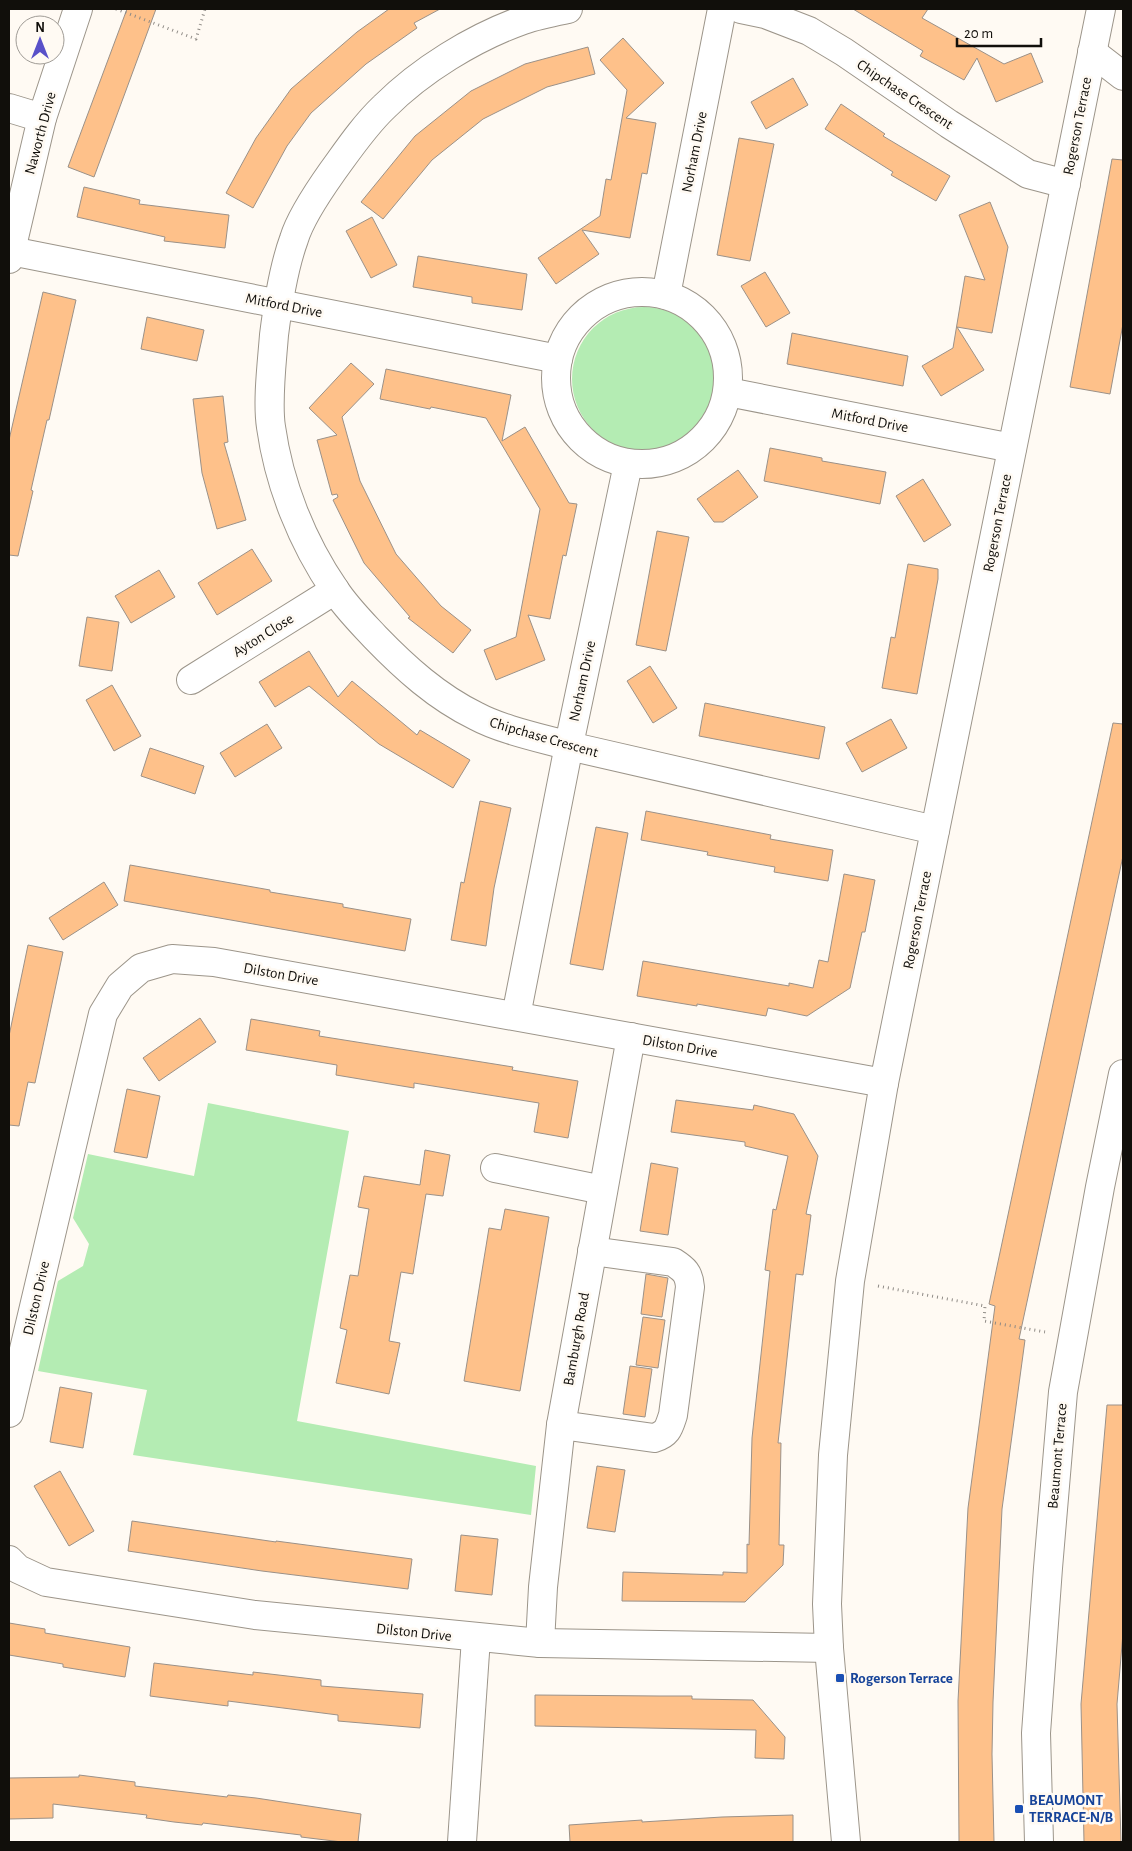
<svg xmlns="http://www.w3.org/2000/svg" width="1132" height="1851" font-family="'Alegreya Sans',sans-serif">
<rect width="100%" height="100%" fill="#fffaf3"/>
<g fill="#b4ecb3">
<circle cx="644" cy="379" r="72"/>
<path d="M 208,1103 L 349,1131 L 297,1421 L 536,1466 L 531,1515 L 133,1455 L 147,1390 L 38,1371 L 58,1281 L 83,1266 L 89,1244 L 73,1218 L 88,1154 L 194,1176 Z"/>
</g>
<g fill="#fec18a" stroke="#9b9188">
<path d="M 127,9 L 156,9 L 94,177 L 68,167 Z"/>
<path d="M 389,9 L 440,9 L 414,23 L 417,28 L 366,64 L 311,113 L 287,146 L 253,208 L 226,193 L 256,138 L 291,89 L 357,32 Z"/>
<path d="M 853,9 L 928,9 L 922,18 L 1004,64 L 1031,53 L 1043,82 L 996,102 L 977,58 L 964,80 L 920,56 L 923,51 Z"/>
<path d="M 623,38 L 664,83 L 626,118 L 656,123 L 647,174 L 642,173 L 630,238 L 582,230 L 599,254 L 556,284 L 538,258 L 600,216 L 606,179 L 611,180 L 627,90 L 600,60 Z"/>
<path d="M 588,47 L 595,74 L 547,87 L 483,119 L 432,160 L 383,219 L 361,202 L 415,136 L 471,91 L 525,64 Z"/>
<path d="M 793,78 L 808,105 L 766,129 L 751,102 Z"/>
<path d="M 841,104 L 885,134 L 883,136 L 950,176 L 936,201 L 891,175 L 893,172 L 825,129 Z"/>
<path d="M 739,138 L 774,144 L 750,261 L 717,255 Z"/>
<path d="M 1112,159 L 1123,160 L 1123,324 L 1110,394 L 1070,387 Z"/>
<path d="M 84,187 L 140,200 L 139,204 L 229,215 L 225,248 L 164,241 L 165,237 L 77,217 Z"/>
<path d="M 990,202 L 1008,247 L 992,333 L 957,327 L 984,370 L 941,396 L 922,366 L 953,348 L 965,276 L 985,280 L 959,215 Z"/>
<path d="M 372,217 L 397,265 L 371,278 L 346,231 Z"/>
<path d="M 418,256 L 527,274 L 522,310 L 472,303 L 472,297 L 413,287 Z"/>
<path d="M 765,272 L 790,313 L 766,327 L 741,286 Z"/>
<path d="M 43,292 L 76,300 L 49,420 L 47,420 L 31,490 L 33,491 L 18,556 L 9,555 L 9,440 Z"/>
<path d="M 147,317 L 204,330 L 197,361 L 141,349 Z"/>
<path d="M 792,333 L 908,356 L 903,386 L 787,364 Z"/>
<path d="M 351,363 L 374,384 L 342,417 L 360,481 L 396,554 L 441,606 L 471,630 L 453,653 L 408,618 L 410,617 L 364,563 L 333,500 L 338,497 L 337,494 L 332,495 L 317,440 L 337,435 L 309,408 Z"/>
<path d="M 386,369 L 511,395 L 502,441 L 525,427 L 569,503 L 577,504 L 566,556 L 563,555 L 550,619 L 528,615 L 545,660 L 496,680 L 484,650 L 516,637 L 540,509 L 486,418 L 431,407 L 430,409 L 380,399 Z"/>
<path d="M 223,396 L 228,442 L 224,443 L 246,520 L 217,529 L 202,473 L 193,399 Z"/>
<path d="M 770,448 L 822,458 L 822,461 L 886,472 L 880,504 L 764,481 Z"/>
<path d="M 738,470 L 758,497 L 723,522 L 714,522 L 697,499 Z"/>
<path d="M 923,479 L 951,525 L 924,542 L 896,496 Z"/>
<path d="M 657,531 L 689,537 L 666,651 L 636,645 Z"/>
<path d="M 252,549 L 272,581 L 217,615 L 198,583 Z"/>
<path d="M 908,564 L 938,569 L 938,579 L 917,694 L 882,688 L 891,637 L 895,638 Z"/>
<path d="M 159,570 L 175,597 L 131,623 L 115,596 Z"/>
<path d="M 87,617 L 119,622 L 112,671 L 79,666 Z"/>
<path d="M 309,651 L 338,697 L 352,681 L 417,735 L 420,730 L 470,760 L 453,788 L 379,744 L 309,686 L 275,707 L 259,682 Z"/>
<path d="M 650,666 L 677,708 L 653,723 L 627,681 Z"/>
<path d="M 112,685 L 141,736 L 114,751 L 86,700 Z"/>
<path d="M 705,703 L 825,727 L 819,759 L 699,736 Z"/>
<path d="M 891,719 L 907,748 L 862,772 L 846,743 Z"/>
<path d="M 1113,723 L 1123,724 L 1123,856 L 1019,1339 L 1025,1340 L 1002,1509 L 993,1702 L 992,1754 L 994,1842 L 959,1842 L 958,1701 L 968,1508 L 995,1306 L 989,1304 Z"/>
<path d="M 267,724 L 282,748 L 235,777 L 220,753 Z"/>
<path d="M 150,748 L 204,766 L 195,794 L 141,776 Z"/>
<path d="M 480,801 L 511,808 L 494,888 L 486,946 L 451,940 L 461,882 L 464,883 Z"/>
<path d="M 646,811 L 771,835 L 770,839 L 833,850 L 828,881 L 774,872 L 775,867 L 707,855 L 708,852 L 641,840 Z"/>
<path d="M 596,827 L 628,833 L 603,970 L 570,964 Z"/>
<path d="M 130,865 L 270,890 L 270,892 L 343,904 L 343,907 L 411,919 L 405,951 L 124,901 Z"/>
<path d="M 844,874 L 875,880 L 865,932 L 862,932 L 850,988 L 807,1016 L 768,1008 L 766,1016 L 697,1004 L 697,1006 L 637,996 L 643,961 L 789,986 L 789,983 L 813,988 L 819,960 L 828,962 Z"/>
<path d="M 104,882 L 118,905 L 63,940 L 49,918 Z"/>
<path d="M 28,945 L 63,952 L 35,1083 L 28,1082 L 19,1126 L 9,1125 L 9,1036 Z"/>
<path d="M 200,1018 L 216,1042 L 159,1081 L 143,1058 Z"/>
<path d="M 251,1019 L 320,1031 L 319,1036 L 513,1067 L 512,1070 L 578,1081 L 568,1138 L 534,1132 L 539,1103 L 414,1083 L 414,1088 L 336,1075 L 337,1065 L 246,1050 Z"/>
<path d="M 127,1089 L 160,1096 L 147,1158 L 114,1152 Z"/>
<path d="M 676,1100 L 753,1110 L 754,1105 L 794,1114 L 818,1156 L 806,1214 L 811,1215 L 803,1275 L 796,1274 L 778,1443 L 781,1443 L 779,1545 L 784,1545 L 783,1565 L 745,1602 L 622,1601 L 623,1572 L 723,1575 L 723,1572 L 747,1573 L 747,1544 L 749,1545 L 752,1438 L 770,1271 L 765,1270 L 773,1209 L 776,1210 L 788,1156 L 745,1146 L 745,1142 L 671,1132 Z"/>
<path d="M 425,1150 L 450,1155 L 443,1196 L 426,1194 L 413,1274 L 401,1272 L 389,1341 L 400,1343 L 389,1394 L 336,1383 L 347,1330 L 340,1328 L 350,1275 L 358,1276 L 369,1209 L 358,1207 L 364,1176 L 420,1185 Z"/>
<path d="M 651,1163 L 678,1168 L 668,1235 L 640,1231 Z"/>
<path d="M 505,1209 L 549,1217 L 520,1391 L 464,1381 L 489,1228 L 501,1230 Z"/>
<path d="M 646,1274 L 668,1278 L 662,1317 L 641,1314 Z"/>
<path d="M 643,1317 L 665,1320 L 658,1368 L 636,1365 Z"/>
<path d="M 630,1366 L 652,1369 L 645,1417 L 623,1414 Z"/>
<path d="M 60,1387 L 92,1393 L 83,1448 L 50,1442 Z"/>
<path d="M 1107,1405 L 1123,1405 L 1123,1633 L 1117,1704 L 1121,1842 L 1084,1842 L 1081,1704 Z"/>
<path d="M 597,1466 L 625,1470 L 615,1532 L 587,1528 Z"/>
<path d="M 60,1471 L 94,1531 L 69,1546 L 34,1486 Z"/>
<path d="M 132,1521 L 276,1542 L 276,1541 L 412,1559 L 408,1589 L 262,1571 L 128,1551 Z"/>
<path d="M 461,1535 L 498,1539 L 492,1595 L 455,1591 Z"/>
<path d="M 9,1623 L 45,1629 L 45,1633 L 130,1647 L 125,1677 L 63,1667 L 63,1664 L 9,1655 Z"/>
<path d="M 154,1663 L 253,1675 L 253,1672 L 321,1680 L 321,1686 L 423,1694 L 420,1728 L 338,1721 L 338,1715 L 228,1701 L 228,1706 L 150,1696 Z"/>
<path d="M 535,1695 L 659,1696 L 692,1696 L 692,1699 L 753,1700 L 785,1737 L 784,1759 L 755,1758 L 756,1730 L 535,1726 Z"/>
<path d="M 79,1775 L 135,1782 L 135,1786 L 227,1797 L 228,1795 L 256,1798 L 361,1814 L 358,1842 L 342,1842 L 301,1837 L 301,1835 L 203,1823 L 202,1825 L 174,1822 L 146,1818 L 147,1815 L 53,1804 L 53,1818 L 9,1819 L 9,1778 L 79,1777 Z"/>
<path d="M 793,1815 L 793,1842 L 570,1842 L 569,1825 L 642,1820 L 642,1822 L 722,1817 Z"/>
</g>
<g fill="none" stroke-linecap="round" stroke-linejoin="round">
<g stroke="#9c958a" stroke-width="30">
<g id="minor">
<path d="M 568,9 C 553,12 537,15 523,20 C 473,38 421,70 384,107 C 364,126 348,150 332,172 C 320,189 300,219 294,239 C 283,269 278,303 274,335 C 272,362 267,401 271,427 C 279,484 302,542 335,590 C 346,607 361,622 375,637 C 405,668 437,697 476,716 C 502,730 541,738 569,746 L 935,830"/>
<path d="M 741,9 L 765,14 L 809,31 L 844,52 L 949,124 L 1028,174 L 1066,184"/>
<path d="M 1092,52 L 1123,76"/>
<path d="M 9,108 L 42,118"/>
<path d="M 11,251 L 558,359"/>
<path d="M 9,259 L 42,118 L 78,9"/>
<circle cx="642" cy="378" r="86"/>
<path d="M 666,295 L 722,9"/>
<path d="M 728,392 L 1012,448"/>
<path d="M 191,680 L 335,590"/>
<path d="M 516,1016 L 571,735 L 628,464"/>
<path d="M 495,1168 L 603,1190"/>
<path d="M 9,1413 L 103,1014 L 120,986 L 141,968 L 172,959 L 214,962 L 884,1083"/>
<path d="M 561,1425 L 654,1438 C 668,1434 669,1427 673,1415 L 690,1287 C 689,1273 684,1269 673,1262 L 592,1251"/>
<path d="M 9,1560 L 18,1569 L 46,1582 L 255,1615 L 540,1643 L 829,1648"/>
<path d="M 540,1643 L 543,1587 L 561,1425 L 631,1037"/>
<path d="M 462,1842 L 476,1638"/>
<path d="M 846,1842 L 829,1648 L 827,1604 L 833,1455 L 850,1281 L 884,1083 L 1101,9"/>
<path d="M 1039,1842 L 1036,1733 L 1048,1568 L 1063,1392 L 1100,1187 L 1123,1074"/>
</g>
</g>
<g stroke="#8e8a85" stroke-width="3" stroke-dasharray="1 4" stroke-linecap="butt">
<path d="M 116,9 L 196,39 L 205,9"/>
<path d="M 878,1286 L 985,1306 L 984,1321 L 1045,1332"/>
</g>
<use href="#minor" stroke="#fff" stroke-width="28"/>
</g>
<g fill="#1a4fb4" stroke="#fffaf3" stroke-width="2">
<rect x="835" y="1673" width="10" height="10" rx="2.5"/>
<rect x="1014" y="1804" width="10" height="10" rx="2.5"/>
</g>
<g text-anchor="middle" stroke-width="5" stroke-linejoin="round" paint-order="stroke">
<g font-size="15" fill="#110f0b" stroke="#fffaf3">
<text transform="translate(905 94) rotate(34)" y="5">Chipchase Crescent</text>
<text transform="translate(1077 126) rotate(-79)" y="5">Rogerson Terrace</text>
<text transform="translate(40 133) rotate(-75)" y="5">Naworth Drive</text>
<text transform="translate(694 152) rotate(-79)" y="5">Norham Drive</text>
<text transform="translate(284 305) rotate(11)" y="5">Mitford Drive</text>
<text transform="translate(870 420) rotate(11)" y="5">Mitford Drive</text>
<text transform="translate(997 523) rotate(-79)" y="5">Rogerson Terrace</text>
<text transform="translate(263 635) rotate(-32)" y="5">Ayton Close</text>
<text transform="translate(582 681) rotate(-78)" y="5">Norham Drive</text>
<text transform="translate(544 737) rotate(16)" y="5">Chipchase Crescent</text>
<text transform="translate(917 920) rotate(-79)" y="5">Rogerson Terrace</text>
<text transform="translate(281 974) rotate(10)" y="5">Dilston Drive</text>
<text transform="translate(680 1046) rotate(10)" y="5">Dilston Drive</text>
<text transform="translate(36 1298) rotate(-77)" y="5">Dilston Drive</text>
<text transform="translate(576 1339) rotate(-80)" y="5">Bamburgh Road</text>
<text transform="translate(1057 1456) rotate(-85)" y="5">Beaumont Terrace</text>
<text transform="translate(414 1632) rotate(6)" y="5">Dilston Drive</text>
</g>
<g font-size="15" font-weight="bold" fill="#164399" stroke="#fffaf3" text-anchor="start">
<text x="850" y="1683">Rogerson Terrace</text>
<text x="1029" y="1805">BEAUMONT<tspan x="1029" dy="17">TERRACE-N/B</tspan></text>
</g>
</g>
<rect width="1132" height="1851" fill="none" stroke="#110f0b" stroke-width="20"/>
<g transform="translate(40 40)"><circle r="24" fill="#fffaf3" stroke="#a09c96"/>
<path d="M0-4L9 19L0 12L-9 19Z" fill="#5951c9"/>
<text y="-8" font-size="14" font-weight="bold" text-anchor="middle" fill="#110f0b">N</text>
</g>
<path d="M957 38v8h84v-8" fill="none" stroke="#110f0b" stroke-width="2.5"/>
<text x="964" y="38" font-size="15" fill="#110f0b" stroke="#fffaf3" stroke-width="4" paint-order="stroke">20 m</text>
</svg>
